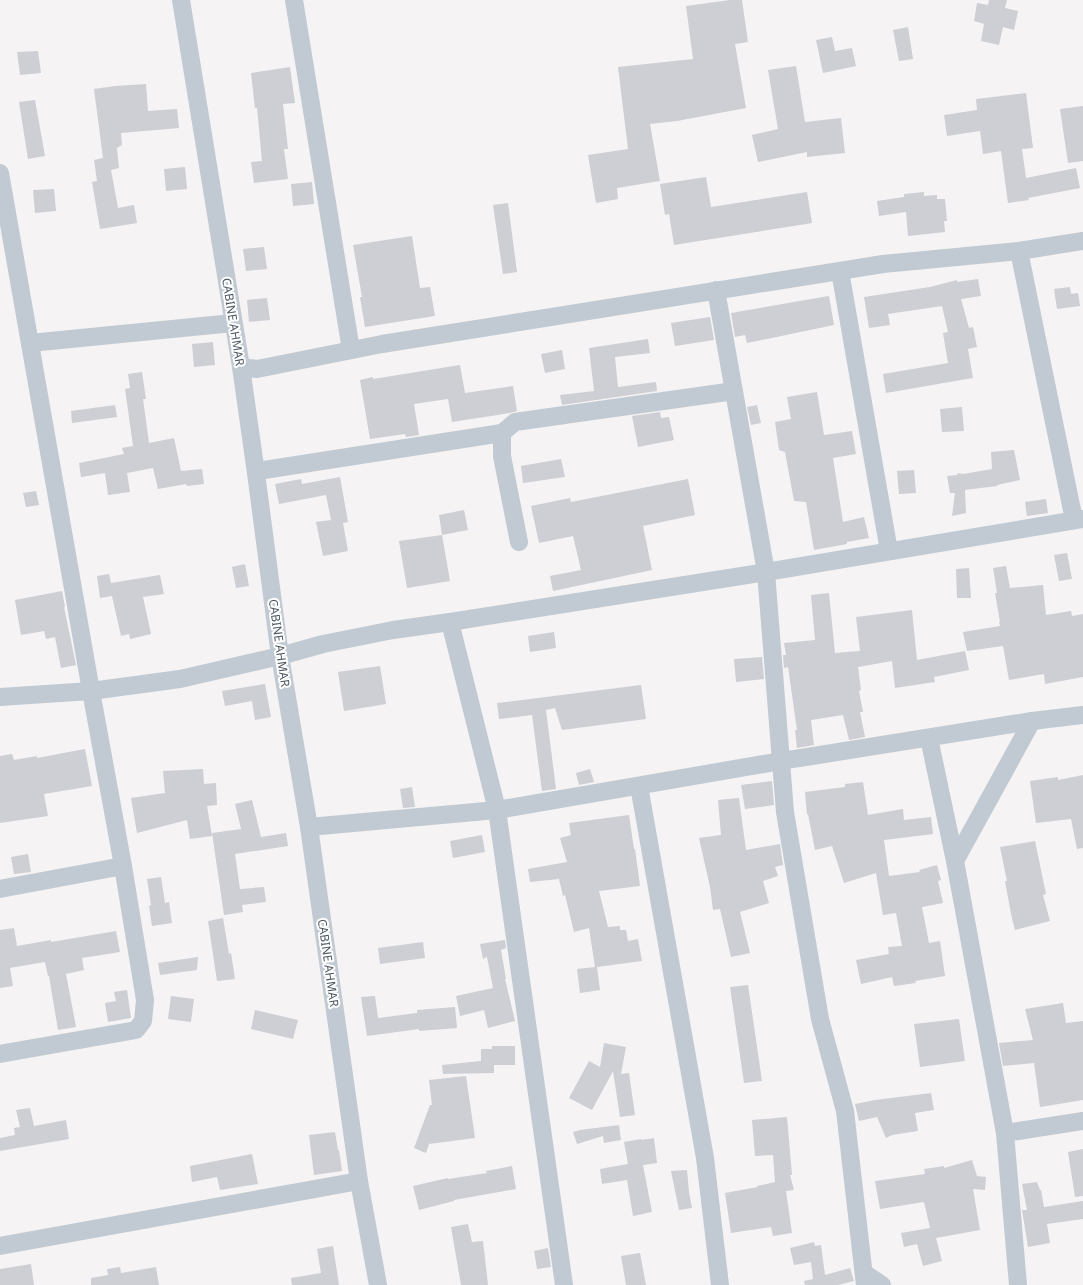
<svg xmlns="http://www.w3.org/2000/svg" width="1083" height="1285" font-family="'Noto Sans',sans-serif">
<rect width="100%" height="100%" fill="#f5f3f3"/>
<g fill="#cdcfd5">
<path d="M 730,0 L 742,0 L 748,42 L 735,44 L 746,108 L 677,121 L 650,124 L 660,181 L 617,188 L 618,199 L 596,203 L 588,155 L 628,149 L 618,67 L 693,59 L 686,6 Z"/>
<path d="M 989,0 L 1007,0 L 1005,8 L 1018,11 L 1014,30 L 1003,27 L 999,45 L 981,41 L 984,24 L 974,21 L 977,3 L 988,5 Z"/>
<path d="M 908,27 L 913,59 L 899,61 L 893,30 Z"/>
<path d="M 832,37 L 835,51 L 852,48 L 856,66 L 823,73 L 816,40 Z"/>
<path d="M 38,51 L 41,73 L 20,75 L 17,52 Z"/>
<path d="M 796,66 L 805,122 L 841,118 L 845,153 L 807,157 L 807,152 L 758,162 L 752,135 L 778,129 L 768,70 Z"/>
<path d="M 290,67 L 295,103 L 283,104 L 288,149 L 284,149 L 288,179 L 254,183 L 251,162 L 262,161 L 257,108 L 255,108 L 251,73 Z"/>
<path d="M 146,84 L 148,111 L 177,109 L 179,128 L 121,133 L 122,145 L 117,148 L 119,168 L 111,170 L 118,208 L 134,205 L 137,223 L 100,229 L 92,182 L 97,181 L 94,160 L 103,158 L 94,89 L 115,86 Z"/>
<path d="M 1026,93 L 1033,148 L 1022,149 L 1026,178 L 1076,168 L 1080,188 L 1028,198 L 1029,200 L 1008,203 L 1001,151 L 983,154 L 980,131 L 947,136 L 944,115 L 977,110 L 976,99 Z"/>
<path d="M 35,100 L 45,156 L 28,159 L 19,102 Z"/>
<path d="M 1083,106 L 1083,161 L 1068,163 L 1060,109 Z"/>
<path d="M 185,167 L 187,189 L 166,191 L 164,169 Z"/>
<path d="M 706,177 L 711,207 L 807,192 L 812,223 L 674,245 L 669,214 L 665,215 L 660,184 Z"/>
<path d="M 312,182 L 314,204 L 293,206 L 291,184 Z"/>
<path d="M 54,189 L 56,211 L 35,213 L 33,190 Z"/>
<path d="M 924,192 L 924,196 L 937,195 L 937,199 L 945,199 L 947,221 L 944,221 L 945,232 L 908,236 L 906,212 L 879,216 L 877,201 L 904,197 L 904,194 Z"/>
<path d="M 508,203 L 517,272 L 503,274 L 493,205 Z"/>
<path d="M 412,236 L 420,288 L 430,287 L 435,316 L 365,327 L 360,297 L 362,297 L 353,245 Z"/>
<path d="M 264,247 L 267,269 L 246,271 L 243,249 Z"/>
<path d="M 978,279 L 981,296 L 961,299 L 969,328 L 973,327 L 977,347 L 968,349 L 973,378 L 886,393 L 883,374 L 948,363 L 943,333 L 948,332 L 942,306 L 888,314 L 890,325 L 869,328 L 864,297 L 930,287 L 957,280 L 957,282 Z"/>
<path d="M 1070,287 L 1071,294 L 1078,293 L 1080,306 L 1057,309 L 1054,289 Z"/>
<path d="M 829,296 L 834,325 L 747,343 L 745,335 L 735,337 L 731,313 Z"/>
<path d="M 267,298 L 270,320 L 249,322 L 247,300 Z"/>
<path d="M 710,317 L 714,340 L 675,346 L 671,323 Z"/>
<path d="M 648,339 L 650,353 L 615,357 L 618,387 L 656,382 L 657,391 L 562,405 L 560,395 L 594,391 L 589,348 Z"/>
<path d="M 213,342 L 215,365 L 194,367 L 192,344 Z"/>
<path d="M 562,350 L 565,369 L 545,373 L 541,354 Z"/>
<path d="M 460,365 L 465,393 L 513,386 L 517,411 L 510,413 L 452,422 L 448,399 L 414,404 L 419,435 L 406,437 L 405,434 L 370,439 L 360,380 L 373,377 L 373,379 Z"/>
<path d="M 142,372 L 146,399 L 143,399 L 149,443 L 174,438 L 181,471 L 202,469 L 204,484 L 187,486 L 186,484 L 158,489 L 153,468 L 127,473 L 130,492 L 108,495 L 105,473 L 81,477 L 79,463 L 124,454 L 122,448 L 133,446 L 125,389 L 130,388 L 128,374 Z"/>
<path d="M 817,392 L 824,435 L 852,431 L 856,454 L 833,458 L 843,522 L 864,517 L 869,538 L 847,542 L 847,544 L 814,550 L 806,502 L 794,501 L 785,452 L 779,450 L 775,422 L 791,419 L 787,397 Z"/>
<path d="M 115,405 L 117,417 L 72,423 L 71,411 Z"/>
<path d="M 757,405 L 761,423 L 751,425 L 747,407 Z"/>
<path d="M 962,407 L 964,431 L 942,432 L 940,409 Z"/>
<path d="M 660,412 L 661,418 L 669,417 L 674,440 L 638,447 L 632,416 Z"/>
<path d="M 1014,450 L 1020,480 L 997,485 L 997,486 L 965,490 L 966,513 L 952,516 L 955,493 L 950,493 L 947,476 L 957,475 L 958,473 L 963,474 L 992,469 L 991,452 Z"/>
<path d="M 561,459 L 565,477 L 523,483 L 521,466 Z"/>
<path d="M 914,470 L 916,493 L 899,494 L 897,471 Z"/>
<path d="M 340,477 L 348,522 L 343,523 L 348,551 L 323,556 L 316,522 L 331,520 L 326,495 L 279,504 L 275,484 L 301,479 L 302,484 Z"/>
<path d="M 688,479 L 695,515 L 643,526 L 652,570 L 553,591 L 550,576 L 581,570 L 573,536 L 539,543 L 531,506 L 570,498 L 571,502 Z"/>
<path d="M 36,491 L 39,505 L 26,507 L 23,493 Z"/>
<path d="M 1046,499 L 1048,513 L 1027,516 L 1025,502 Z"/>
<path d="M 464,510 L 468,530 L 442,535 L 439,515 Z"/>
<path d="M 442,535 L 450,581 L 407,588 L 399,541 Z"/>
<path d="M 1067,553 L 1072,579 L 1059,581 L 1054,555 Z"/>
<path d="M 245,564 L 249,586 L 236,588 L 232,567 Z"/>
<path d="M 1006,566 L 1010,588 L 1043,585 L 1046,615 L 1071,611 L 1072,616 L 1083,614 L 1083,677 L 1045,684 L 1044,674 L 1009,680 L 1003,646 L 967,651 L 963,632 L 1000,626 L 999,622 L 1000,622 L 995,593 L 997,593 L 993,568 Z"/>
<path d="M 969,568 L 971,598 L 957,598 L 956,569 Z"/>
<path d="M 109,574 L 111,583 L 160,575 L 164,594 L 143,597 L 151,634 L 130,639 L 129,634 L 121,636 L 112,596 L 100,598 L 97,576 Z"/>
<path d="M 62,591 L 65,607 L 64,607 L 76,665 L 61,668 L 55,637 L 46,639 L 44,631 L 21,635 L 15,600 Z"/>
<path d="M 829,593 L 835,653 L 860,651 L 856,617 L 912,610 L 917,660 L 965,651 L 969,670 L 934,677 L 935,682 L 895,688 L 892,661 L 858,667 L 861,690 L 859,691 L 863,712 L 860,712 L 865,737 L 849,740 L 843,715 L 811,720 L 814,745 L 797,748 L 795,730 L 797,730 L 788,667 L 784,668 L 783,655 L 786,655 L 784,643 L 815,640 L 811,595 Z"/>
<path d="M 554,632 L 556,648 L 530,652 L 528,636 Z"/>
<path d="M 762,657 L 764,679 L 736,682 L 734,659 Z"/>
<path d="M 380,666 L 386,704 L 344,711 L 338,672 Z"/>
<path d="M 265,684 L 271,717 L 255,720 L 252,701 L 225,706 L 222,691 Z"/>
<path d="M 641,685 L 646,719 L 562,730 L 555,708 L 546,710 L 556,789 L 542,791 L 532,715 L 499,719 L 497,703 Z"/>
<path d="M 85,749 L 92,786 L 44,794 L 48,816 L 0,823 L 0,756 L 12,754 L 14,760 L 37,756 L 37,758 Z"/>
<path d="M 203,769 L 204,784 L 216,783 L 217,805 L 207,806 L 212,836 L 190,839 L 187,820 L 137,833 L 131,798 L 165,793 L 163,771 Z"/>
<path d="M 590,769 L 594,782 L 579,785 L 576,773 Z"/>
<path d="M 1083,775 L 1083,848 L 1077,849 L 1071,819 L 1036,823 L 1030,781 L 1058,777 L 1058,780 Z"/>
<path d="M 772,781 L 774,805 L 745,809 L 741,785 Z"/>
<path d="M 863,782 L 868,815 L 903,809 L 904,820 L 931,817 L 933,834 L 884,840 L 889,876 L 920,872 L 919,870 L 937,865 L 941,880 L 938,881 L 943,903 L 922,907 L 929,943 L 940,941 L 945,976 L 915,981 L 916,983 L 894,986 L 892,977 L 861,984 L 856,960 L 889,954 L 888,947 L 902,946 L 896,913 L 883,915 L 876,873 L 844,883 L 832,846 L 815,850 L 808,814 L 807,815 L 805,792 L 845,787 L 845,784 Z"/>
<path d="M 412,787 L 415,807 L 403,808 L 400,789 Z"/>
<path d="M 739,798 L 746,850 L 780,844 L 783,865 L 775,867 L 778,876 L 763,881 L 769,903 L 740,912 L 750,953 L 731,957 L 720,909 L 713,910 L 710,887 L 699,838 L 721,835 L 718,800 Z"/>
<path d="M 252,800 L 261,837 L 286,833 L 288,846 L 235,854 L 240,889 L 264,887 L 266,902 L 242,905 L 243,912 L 224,915 L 212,833 L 241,829 L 235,804 Z"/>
<path d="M 629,815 L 634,849 L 635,849 L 640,886 L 599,891 L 608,927 L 620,926 L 620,930 L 626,930 L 628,941 L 638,939 L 642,961 L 597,967 L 600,990 L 580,993 L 577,969 L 595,967 L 589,928 L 574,932 L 565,895 L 563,896 L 559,879 L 530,882 L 528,869 L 567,862 L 560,838 L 571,835 L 569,823 Z"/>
<path d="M 482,835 L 485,852 L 453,858 L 450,841 Z"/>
<path d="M 1035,841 L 1046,894 L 1043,895 L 1050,921 L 1015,930 L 1011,914 L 1005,881 L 1007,881 L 1000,847 Z"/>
<path d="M 28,854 L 31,872 L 14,874 L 11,857 Z"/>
<path d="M 161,877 L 165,903 L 169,902 L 172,923 L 152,926 L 149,906 L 151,905 L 147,879 Z"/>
<path d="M 223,918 L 229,954 L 231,953 L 235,979 L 217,981 L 208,921 Z"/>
<path d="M 14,928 L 17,946 L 51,940 L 51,942 L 116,931 L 120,952 L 82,958 L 84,970 L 66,974 L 76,1027 L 58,1030 L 49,976 L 48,976 L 45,962 L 10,968 L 13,986 L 0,988 L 0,930 Z"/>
<path d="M 505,940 L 506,948 L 501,950 L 506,979 L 505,979 L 515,1021 L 488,1028 L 484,1010 L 460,1016 L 456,996 L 493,988 L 487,957 L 483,959 L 480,944 Z"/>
<path d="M 423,942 L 425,958 L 380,964 L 378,948 Z"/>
<path d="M 198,957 L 197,970 L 160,975 L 158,963 Z"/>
<path d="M 748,985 L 762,1081 L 744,1083 L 730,987 Z"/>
<path d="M 127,990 L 131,1018 L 108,1022 L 105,1003 L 116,1001 L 114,992 Z"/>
<path d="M 171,996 L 194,999 L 191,1022 L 168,1019 Z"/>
<path d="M 375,996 L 378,1018 L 417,1013 L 417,1010 L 455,1007 L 457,1028 L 419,1031 L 419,1029 L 367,1036 L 361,997 Z"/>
<path d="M 1063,1003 L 1066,1023 L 1083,1021 L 1083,1100 L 1040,1107 L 1034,1063 L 1003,1066 L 999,1043 L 1033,1040 L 1025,1009 Z"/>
<path d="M 255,1010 L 298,1020 L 293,1039 L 251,1029 Z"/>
<path d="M 959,1019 L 965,1061 L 920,1067 L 914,1024 Z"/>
<path d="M 604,1043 L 626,1047 L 621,1074 L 629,1073 L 635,1115 L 620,1117 L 613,1071 L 592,1110 L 569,1098 L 589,1061 L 600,1067 Z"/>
<path d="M 492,1046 L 515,1046 L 515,1065 L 494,1065 L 494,1073 L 443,1074 L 442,1065 L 481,1061 L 481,1049 L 492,1049 Z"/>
<path d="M 466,1076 L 475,1138 L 429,1144 L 426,1153 L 414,1148 L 430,1105 L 432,1105 L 429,1080 Z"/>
<path d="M 931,1093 L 934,1110 L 915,1113 L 918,1131 L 892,1135 L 886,1138 L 877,1117 L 859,1121 L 855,1104 L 875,1100 Z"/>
<path d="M 30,1108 L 34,1126 L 66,1120 L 69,1139 L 0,1151 L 0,1138 L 15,1135 L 14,1128 L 20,1127 L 16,1110 Z"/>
<path d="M 787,1117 L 792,1175 L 790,1175 L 794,1190 L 786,1191 L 792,1233 L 773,1236 L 771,1227 L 731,1233 L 725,1193 L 758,1187 L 757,1186 L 775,1182 L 773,1155 L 755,1156 L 752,1120 Z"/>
<path d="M 619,1125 L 621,1140 L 604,1143 L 603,1136 L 577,1144 L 573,1132 L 580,1130 Z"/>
<path d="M 335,1132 L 338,1150 L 339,1150 L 342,1171 L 314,1175 L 309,1135 Z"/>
<path d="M 654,1138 L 657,1163 L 643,1165 L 652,1212 L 633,1216 L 627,1180 L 602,1184 L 600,1169 L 628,1164 L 624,1142 L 641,1139 L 641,1140 Z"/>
<path d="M 1083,1149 L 1083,1196 L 1075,1197 L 1068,1152 Z"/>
<path d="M 252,1154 L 258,1184 L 220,1190 L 217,1177 L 192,1182 L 190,1166 Z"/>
<path d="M 972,1160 L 977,1176 L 986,1177 L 985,1190 L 973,1189 L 980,1230 L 936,1238 L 942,1261 L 923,1266 L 917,1244 L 904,1247 L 901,1233 L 930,1228 L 924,1202 L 880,1209 L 875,1181 L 925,1174 L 924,1169 L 944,1166 L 944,1168 Z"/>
<path d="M 512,1166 L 516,1189 L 454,1200 L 454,1201 L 419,1210 L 413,1186 L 448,1178 L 448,1179 L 487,1173 L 486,1171 Z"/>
<path d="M 687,1170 L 689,1192 L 692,1208 L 679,1210 L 671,1171 Z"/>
<path d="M 1037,1182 L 1040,1190 L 1041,1190 L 1044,1207 L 1083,1201 L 1083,1219 L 1047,1224 L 1050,1243 L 1028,1247 L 1022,1210 L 1027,1210 L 1022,1184 Z"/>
<path d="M 468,1224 L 472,1242 L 483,1241 L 488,1285 L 461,1285 L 451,1227 Z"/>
<path d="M 814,1242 L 815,1246 L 821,1245 L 825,1275 L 850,1268 L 854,1281 L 838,1285 L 805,1285 L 804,1281 L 813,1279 L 811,1262 L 794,1265 L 790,1248 Z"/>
<path d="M 333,1246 L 339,1285 L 292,1285 L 291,1278 L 321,1273 L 317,1249 Z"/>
<path d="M 548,1248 L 551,1267 L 537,1269 L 534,1251 Z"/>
<path d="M 640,1253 L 646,1285 L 626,1285 L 621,1256 Z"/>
<path d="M 31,1264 L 34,1285 L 0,1285 L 0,1269 Z"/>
<path d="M 120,1267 L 121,1273 L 156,1267 L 159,1285 L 91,1285 L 91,1278 L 108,1275 L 107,1269 Z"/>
</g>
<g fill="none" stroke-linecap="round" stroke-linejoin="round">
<g stroke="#c1cad2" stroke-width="18">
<path d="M 181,0 L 241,367 L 256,473 L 280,656 L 309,827 L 359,1181 L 378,1285"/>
<path d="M 294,0 L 351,350"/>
<path d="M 0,173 L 91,691 L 0,697"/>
<path d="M 1019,251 L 1074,520"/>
<path d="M 840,271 L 889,551"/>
<path d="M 716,290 L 766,572 L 785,812 L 820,1019 L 845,1111 L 865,1285"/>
<path d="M 30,343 L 233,323"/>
<path d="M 241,367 L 257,369 L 382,344 L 883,264 L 1019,251 L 1083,241"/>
<path d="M 256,473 L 264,470 L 502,433"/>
<path d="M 519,542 L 502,456 L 502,433 L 515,422 L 734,391"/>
<path d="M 450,622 L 497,810 L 564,1285"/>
<path d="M 929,738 L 955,861"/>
<path d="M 639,786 L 705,1158 L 720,1285"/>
<path d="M 309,827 L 497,810 L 781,761 L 1032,721 L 1083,715"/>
<path d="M 0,889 L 123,866 L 91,691 L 180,679 L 280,656 L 323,644 L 393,630 L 450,622 L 766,572 L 1083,519"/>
<path d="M 0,1054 L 136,1030 L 143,1021 L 145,1000 L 123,866"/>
<path d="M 1005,1133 L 955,861 L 1032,721"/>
<path d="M 0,1246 L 359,1181"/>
<path d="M 864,1273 L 882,1285"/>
<path d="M 1018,1285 L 1005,1133 L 1083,1121"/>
</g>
</g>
<g text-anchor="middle" stroke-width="4" stroke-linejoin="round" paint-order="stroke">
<g font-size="12" fill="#4a5661" stroke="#fff">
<text transform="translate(233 322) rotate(81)" y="4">CABINE AHMAR</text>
<text transform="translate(279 643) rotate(82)" y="4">CABINE AHMAR</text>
<text transform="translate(328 963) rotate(82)" y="4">CABINE AHMAR</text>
</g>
</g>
</svg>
